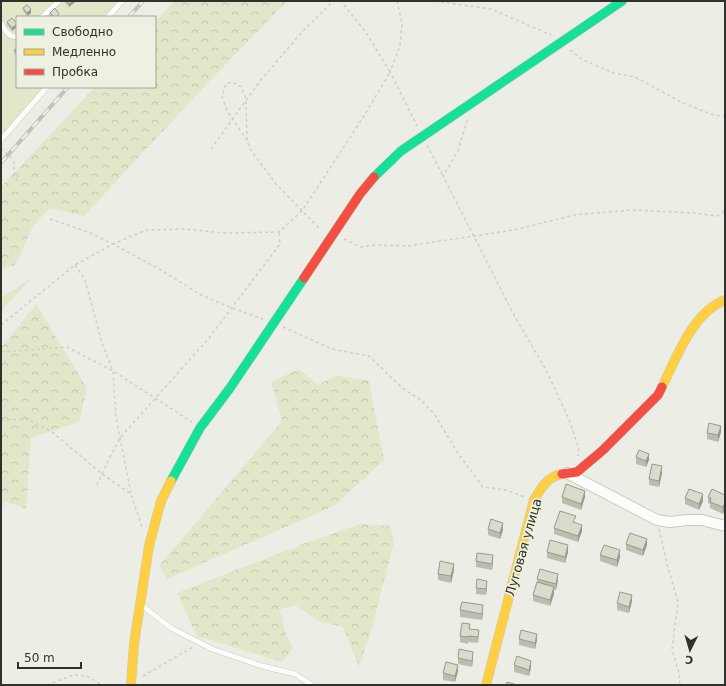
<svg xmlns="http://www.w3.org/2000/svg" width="726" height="686" font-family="'DejaVu Sans',sans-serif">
<defs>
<pattern id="forest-crowns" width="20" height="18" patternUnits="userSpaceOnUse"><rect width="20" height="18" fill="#e0e8c9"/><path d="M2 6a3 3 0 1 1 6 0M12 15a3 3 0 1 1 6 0" fill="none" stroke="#c0c7ad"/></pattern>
</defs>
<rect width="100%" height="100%" fill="#eceee6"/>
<g fill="url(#forest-crowns)">
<path d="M 175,1 L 287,1 L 203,88 L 84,216 L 50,208 L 33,226 L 16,264 L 1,270 L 1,187 L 95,87 L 155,87 L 155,22 Z"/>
<path d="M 33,277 L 1,311 L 1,298 Z"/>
<path d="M 36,304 L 87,388 L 79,422 L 31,438 L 26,509 L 6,502 L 1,509 L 1,348 Z"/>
<path d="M 299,369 L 318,385 L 336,375 L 369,381 L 384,460 L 334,506 L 167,579 L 159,566 L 282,421 L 271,382 Z"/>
<path d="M 360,524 L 390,526 L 394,543 L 371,631 L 359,667 L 343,627 L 319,621 L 295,605 L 280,610 L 285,631 L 293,649 L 282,662 L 197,636 L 177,593 L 303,544 Z"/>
</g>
<path fill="#e0e8c9" d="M 1,1 L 122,1 L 108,17 L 17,17 L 17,87 L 47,87 L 1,140 Z"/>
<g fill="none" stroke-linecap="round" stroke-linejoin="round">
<g stroke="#c8c9c3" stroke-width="6">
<g id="lane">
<path d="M 42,17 L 59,1"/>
<path d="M 108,17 L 122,1"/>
<path d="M 1,23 C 5,30 8,37 17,37"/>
<path d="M 1,140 L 47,87"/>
<path d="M 142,607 L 144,607 L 171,628 L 212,649 L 262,666 L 295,674 L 312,685"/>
</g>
</g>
<g stroke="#c8c9c3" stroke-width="12">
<path id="street" d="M 567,473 L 657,520 L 670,522 L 687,520 L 702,520 L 725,526"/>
</g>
<g stroke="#c8c9c3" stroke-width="10">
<g id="fast">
<path d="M 374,177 L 401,151 L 622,1"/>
<path d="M 171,481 L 200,428 L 230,388 L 304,278"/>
</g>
</g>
<g stroke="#c8c9c3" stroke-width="10">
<g id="slow">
<path d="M 662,387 C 677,357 692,313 725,300"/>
<path d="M 131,685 L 134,644 L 149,546 L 161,501 L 171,481"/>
<path d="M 486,685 L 534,500 C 541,488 548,476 562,474"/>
</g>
</g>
<g stroke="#c8c9c3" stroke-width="10">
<g id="jam">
<path d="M 304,278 L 360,194 L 374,177"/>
<path d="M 562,474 L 577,472 L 603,450 L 658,395 L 662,387"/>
</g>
</g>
<g stroke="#cdcecc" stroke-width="1.5" stroke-dasharray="3 3" stroke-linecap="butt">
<path d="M 397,1 L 402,23 L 400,46 L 390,72 L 417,126"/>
<path d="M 435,1 L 491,9 L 551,35"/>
<path d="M 570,50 L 583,60 L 614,73 L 635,77 L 683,103 L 711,114 L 725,117"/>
<path d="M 467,120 L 458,151 L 443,176 L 515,317 L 545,368 L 569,419 L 579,449 L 578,456"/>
<path d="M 247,140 L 246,100 L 242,87 L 232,82 L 226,84 L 222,96 L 227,111 L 247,140 L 250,149 L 276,184 L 318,227 L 322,229"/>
<path d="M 427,145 L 443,176"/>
<path d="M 1,148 C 5,153 10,155 13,160 C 18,170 8,172 19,182"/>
<path d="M 211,149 L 260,81 L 302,32 L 333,1"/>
<path d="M 50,219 L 88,232 L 113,244 L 161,270 L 201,295 L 232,308 L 263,319"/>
<path d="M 344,239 L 361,247 L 375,245 L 407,246 L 514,230 L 574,215 L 631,210 L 694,213 L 717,216 L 725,211"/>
<path d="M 75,265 L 85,280 L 102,343 L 113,371 L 116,417 L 131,494"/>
<path d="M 1,325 L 75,265 L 113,244 L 146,230 L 186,229 L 224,233 L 279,232 L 302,211 L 364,116 L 390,72 L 367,34 L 341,1"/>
<path d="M 283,327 L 332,349 L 369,356 L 397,383 L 405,390 L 421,400 L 435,415 L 457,452 L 483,487 L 506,490 L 525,497"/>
<path d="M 1,352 L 67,347 L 113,371 L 192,422"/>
<path d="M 1,420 L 27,419 L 52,432 L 102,474 L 131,494 L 142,527"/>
<path d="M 97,485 L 107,463 L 120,438 L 209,338 L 280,244 L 279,232"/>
<path d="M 659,529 L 667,564 L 678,602 L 672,649 L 679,673 L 680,685"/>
<path d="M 143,676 L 193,647"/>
<path d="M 47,685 L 73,675 L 87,676 L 102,685"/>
</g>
<use href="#lane" stroke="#fcfcfb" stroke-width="5"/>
<use href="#street" stroke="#fcfcfb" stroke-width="10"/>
<use href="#fast" stroke="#16e098" stroke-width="9"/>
<use href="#slow" stroke="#ffcf43" stroke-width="9"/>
<use href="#jam" stroke="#f24e42" stroke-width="9"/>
<g stroke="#c1c1bf" stroke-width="4">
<g id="rail">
<path d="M 129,17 L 143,1"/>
<path d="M 1,163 L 68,87"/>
</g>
</g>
<use href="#rail" stroke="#edf1e2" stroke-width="2.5" stroke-dasharray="8" stroke-linecap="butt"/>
</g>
<g fill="#babdaf">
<path d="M 64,1 L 75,1 L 75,2 L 69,7 Z"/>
<path d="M 23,8 L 31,13 L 27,16 L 23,11 Z"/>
<path d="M 50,13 L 59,17 L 51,17 L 50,16 Z"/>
<path d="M 7,22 L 17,27 L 12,31 L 7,25 Z"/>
<path d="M 17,48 L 17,57 L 14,53 L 14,50 Z"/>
<path d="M 721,432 L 718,442 L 707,439 L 707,433 Z"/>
<path d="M 636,457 L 649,460 L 646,467 L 636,464 Z"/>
<path d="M 662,473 L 659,487 L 649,485 L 649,479 Z"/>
<path d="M 725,495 L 725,508 L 723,514 L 710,508 L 710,504 L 708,503 L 708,497 Z"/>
<path d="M 562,497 L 585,497 L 581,510 L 562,503 Z"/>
<path d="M 685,498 L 703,501 L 699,510 L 685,504 Z"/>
<path d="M 575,523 L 582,531 L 578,542 L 554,534 L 554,528 Z"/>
<path d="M 488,529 L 503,530 L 500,539 L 488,535 Z"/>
<path d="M 626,544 L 647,545 L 643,556 L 626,550 Z"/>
<path d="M 547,552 L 568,552 L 565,563 L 547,558 Z"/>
<path d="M 600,555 L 620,557 L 617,567 L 600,561 Z"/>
<path d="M 476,561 L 493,562 L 492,570 L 476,567 Z"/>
<path d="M 454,570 L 451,583 L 438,580 L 438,574 Z"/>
<path d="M 537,579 L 558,580 L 556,590 L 554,590 L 554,594 L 550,606 L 533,601 L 533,595 L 537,582 Z"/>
<path d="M 487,587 L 486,595 L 476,594 L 476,588 Z"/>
<path d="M 632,601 L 629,613 L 617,610 L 617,603 Z"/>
<path d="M 460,610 L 483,612 L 482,620 L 460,617 Z"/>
<path d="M 470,629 L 479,637 L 478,643 L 468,642 L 468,644 L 460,642 L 460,636 Z"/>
<path d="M 519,639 L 537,640 L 535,649 L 519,645 Z"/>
<path d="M 458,658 L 473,658 L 472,667 L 458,664 Z"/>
<path d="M 514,665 L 531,667 L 529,676 L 514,672 Z"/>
<path d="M 458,671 L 455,682 L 443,680 L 443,673 Z"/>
</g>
<g fill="#979a8e">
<path d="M 73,1 L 75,1 L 75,2 L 69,7 L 69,4 Z"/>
<path d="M 31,9 L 31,13 L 27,16 L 27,13 Z"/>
<path d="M 17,24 L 17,27 L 12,31 L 12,28 Z"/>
<path d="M 721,426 L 721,432 L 718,442 L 718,435 Z"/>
<path d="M 649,454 L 649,460 L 646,467 L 646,461 Z"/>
<path d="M 662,466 L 662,473 L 659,487 L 659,481 Z"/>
<path d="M 585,491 L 585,497 L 581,510 L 581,504 Z"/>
<path d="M 703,494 L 703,501 L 699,510 L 699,504 Z"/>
<path d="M 725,502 L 725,508 L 723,514 L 723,507 Z"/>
<path d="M 503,523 L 503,530 L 500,539 L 500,533 Z"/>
<path d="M 582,525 L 582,531 L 578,542 L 578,536 Z"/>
<path d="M 647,539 L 647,545 L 643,556 L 643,550 Z"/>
<path d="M 568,545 L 568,552 L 565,563 L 565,557 Z"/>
<path d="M 620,550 L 620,557 L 617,567 L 617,560 Z"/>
<path d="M 493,555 L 493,562 L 492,570 L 492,564 Z"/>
<path d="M 454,564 L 454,570 L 451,583 L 451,576 Z"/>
<path d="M 558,574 L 558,580 L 556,590 L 556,584 Z"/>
<path d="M 487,581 L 487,587 L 486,595 L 486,589 Z"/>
<path d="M 554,587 L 554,594 L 550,606 L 550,600 Z"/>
<path d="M 632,595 L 632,601 L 629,613 L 629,607 Z"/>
<path d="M 483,605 L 483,612 L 482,620 L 482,614 Z"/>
<path d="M 537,634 L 537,640 L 535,649 L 535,643 Z"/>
<path d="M 473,652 L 473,658 L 472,667 L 472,661 Z"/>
<path d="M 531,661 L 531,667 L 529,676 L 529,670 Z"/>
<path d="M 458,665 L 458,671 L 455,682 L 455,676 Z"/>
</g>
<g fill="#d8dccb" stroke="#979a8e">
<path d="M 67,1 L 73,1 L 69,4 Z"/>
<path d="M 27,5 L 31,9 L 27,13 L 23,8 Z"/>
<path d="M 55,8 L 59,14 L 56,17 L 54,17 L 50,13 Z"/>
<path d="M 12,18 L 17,24 L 12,28 L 7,22 Z"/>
<path d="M 17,48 L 17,53 L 14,50 Z"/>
<path d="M 709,423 L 721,426 L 718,435 L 707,433 Z"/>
<path d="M 639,450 L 649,454 L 646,461 L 636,457 Z"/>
<path d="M 652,464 L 662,466 L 659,481 L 649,479 Z"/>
<path d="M 566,484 L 585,491 L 581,504 L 562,497 Z"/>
<path d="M 689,489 L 703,494 L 699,504 L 685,498 Z"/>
<path d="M 712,489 L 725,495 L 725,502 L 723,507 L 710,502 L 711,498 L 708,497 Z"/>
<path d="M 560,511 L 576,516 L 573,522 L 582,525 L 578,536 L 554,528 Z"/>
<path d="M 491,519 L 503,523 L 500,533 L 488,529 Z"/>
<path d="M 630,533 L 647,539 L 643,550 L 626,544 Z"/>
<path d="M 550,540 L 568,545 L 565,557 L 547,552 Z"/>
<path d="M 604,545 L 620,550 L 617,560 L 600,555 Z"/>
<path d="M 477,553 L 493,555 L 492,564 L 476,561 Z"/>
<path d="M 440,561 L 454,564 L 451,576 L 438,574 Z"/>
<path d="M 540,569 L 558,574 L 556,584 L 537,579 Z"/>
<path d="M 477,579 L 487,581 L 486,589 L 476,588 Z"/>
<path d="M 537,582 L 554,587 L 550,600 L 533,595 Z"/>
<path d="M 620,592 L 632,595 L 629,607 L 617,603 Z"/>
<path d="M 462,602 L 483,605 L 482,614 L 460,610 Z"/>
<path d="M 462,623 L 470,624 L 469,629 L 479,630 L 478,637 L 468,636 L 468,637 L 460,636 Z"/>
<path d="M 521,630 L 537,634 L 535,643 L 519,639 Z"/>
<path d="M 459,649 L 473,652 L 472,661 L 458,658 Z"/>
<path d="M 517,656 L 531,661 L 529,670 L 514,665 Z"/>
<path d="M 446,662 L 458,665 L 455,676 L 443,673 Z"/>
<path d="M 507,682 L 517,685 L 506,685 Z"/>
</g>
<g text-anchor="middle" stroke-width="3.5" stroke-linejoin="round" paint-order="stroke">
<g font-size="13" fill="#30312b" stroke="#edf1e2">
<text transform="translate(523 547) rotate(-74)" y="5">Луговая улица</text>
</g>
</g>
<rect width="726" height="686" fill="none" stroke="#30312b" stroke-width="4"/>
<rect x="16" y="16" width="140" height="72" fill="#edf1e2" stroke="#a1a499"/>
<rect x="24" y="29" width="20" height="6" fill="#16e098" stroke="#a1a499"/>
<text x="52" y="36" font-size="12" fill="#30312b">Свободно</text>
<rect x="24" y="49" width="20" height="6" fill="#ffcf43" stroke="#a1a499"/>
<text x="52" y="56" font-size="12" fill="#30312b">Медленно</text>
<rect x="24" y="69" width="20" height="6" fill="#f24e42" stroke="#a1a499"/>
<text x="52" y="76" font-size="12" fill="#30312b">Пробка</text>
<g transform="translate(690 650) rotate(185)" stroke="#edf1e2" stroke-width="3" paint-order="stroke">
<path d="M0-3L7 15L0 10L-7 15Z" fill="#30312b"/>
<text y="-6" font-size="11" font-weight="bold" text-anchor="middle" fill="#30312b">С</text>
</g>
<path d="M18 662v6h63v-6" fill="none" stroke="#30312b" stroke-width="2"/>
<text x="24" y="662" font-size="12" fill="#30312b" stroke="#edf1e2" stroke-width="3" paint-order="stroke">50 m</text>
</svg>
